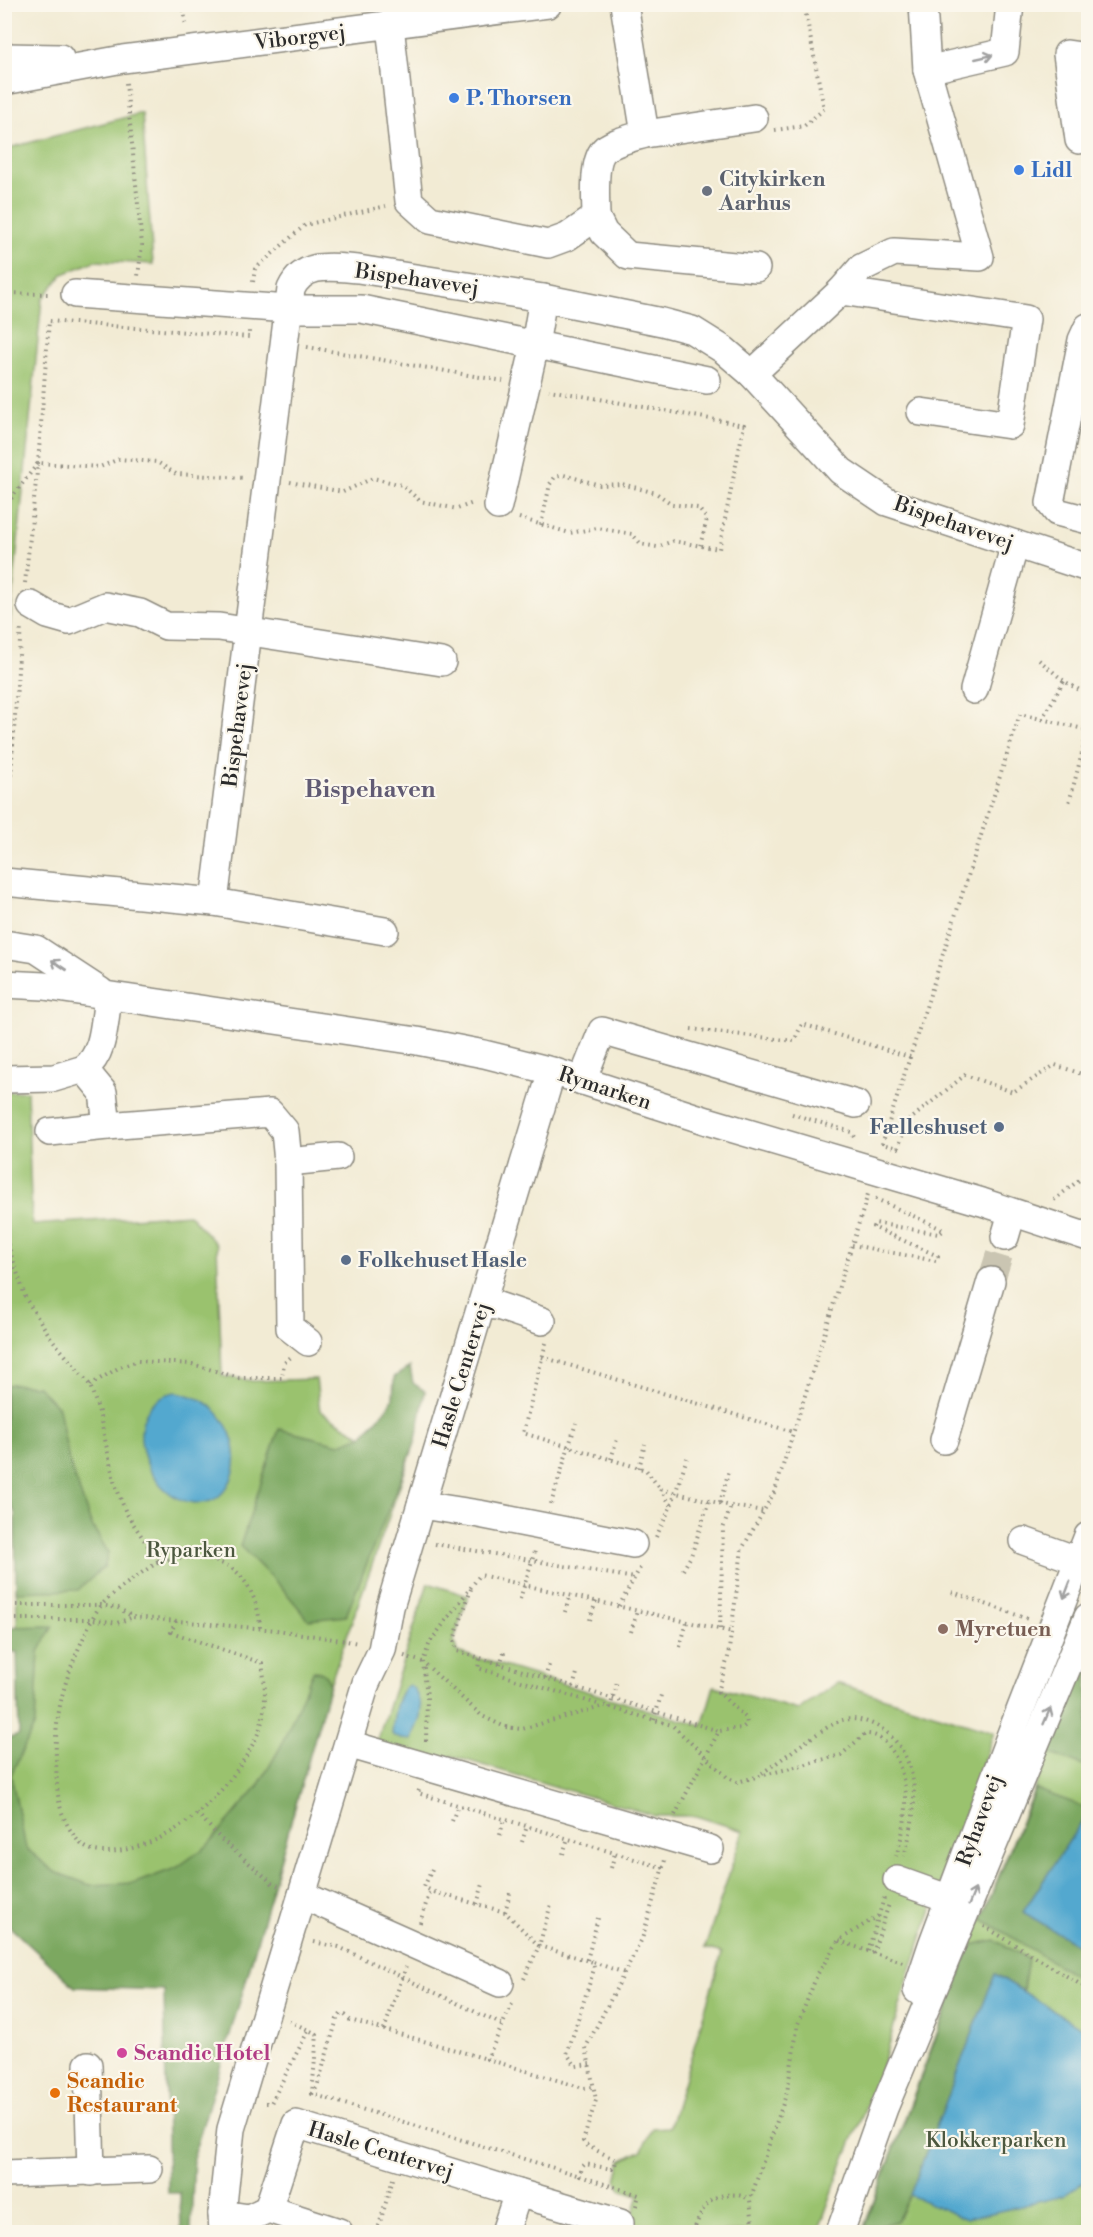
<svg xmlns="http://www.w3.org/2000/svg" width="1093" height="2237" font-family="'Libre Bodoni',serif">
<rect width="100%" height="100%" fill="#fbf7ec"/>
<filter id="ink" filterUnits="userSpaceOnUse"><feTurbulence type="fractalNoise" baseFrequency=".0167" numOctaves="2"/><feDisplacementMap in="SourceGraphic" scale="12" xChannelSelector="R" yChannelSelector="G"/><feConvolveMatrix kernelMatrix="1 2 1 2 8 2 1 2 1" color-interpolation-filters="sRGB"/></filter>
<filter id="wash" filterUnits="userSpaceOnUse"><feTurbulence type="fractalNoise" baseFrequency=".008" numOctaves="4" result="noise"/><feDisplacementMap in="SourceGraphic" scale="24" xChannelSelector="R" yChannelSelector="G"/><feGaussianBlur stdDeviation="1.35" result="paint"/><feColorMatrix in="noise" values="0 0 0 0 0 0 0 0 0 0 0 0 0 0 0 0 0 1.4 0 .05"/><feComposite in="paint" operator="in"/></filter>
<g filter="url(#wash)">
<rect width="100%" height="100%" fill="#f2ebd4"/>
<g fill="#9ac26e" stroke="#62764c" stroke-width="1.5">
<path d="M 142,113 L 153,264 L 95,261 L 63,274 L 42,299 L 5,672 L 5,149 Z"/>
<path d="M 27,1091 L 32,1225 L 189,1214 L 217,1245 L 222,1376 L 253,1381 L 316,1379 L 320,1411 L 362,1436 L 416,1440 L 330,1684 L 243,1991 L 75,1987 L 8,1925 L 5,1915 L 5,1740 L 19,1735 L 15,1513 L 4,1493 L 4,1092 Z"/>
<path d="M 428,1583 L 468,1596 L 454,1640 L 457,1652 L 702,1726 L 714,1686 L 798,1710 L 837,1683 L 994,1732 L 910,1972 L 880,2073 L 844,2160 L 818,2232 L 627,2232 L 639,2195 L 621,2189 L 616,2181 L 621,2161 L 642,2150 L 652,2128 L 670,2127 L 722,1953 L 705,1948 L 743,1831 L 696,1816 L 655,1816 L 452,1756 L 449,1765 L 376,1745 Z"/>
<path d="M 1088,1656 L 1088,2232 L 862,2232 L 961,1969 Z"/>
</g>
<g fill="#7ba861" stroke="#536a46" stroke-width="1.5">
<path d="M 410,1367 L 413,1383 L 425,1391 L 416,1440 L 346,1616 L 309,1620 L 282,1588 L 240,1546 L 279,1429 L 339,1444 L 362,1436 L 387,1408 L 393,1398 L 394,1377 Z"/>
<path d="M 11,1384 L 38,1386 L 59,1408 L 69,1461 L 91,1524 L 108,1552 L 105,1566 L 78,1590 L 16,1592 L 15,1513 L 5,1493 L 5,1386 Z"/>
<path d="M 53,1626 L 39,1652 L 35,1724 L 11,1775 L 26,1848 L 55,1872 L 90,1885 L 135,1883 L 176,1868 L 207,1846 L 258,1786 L 280,1748 L 313,1671 C 323,1671 326,1675 330,1684 L 243,1991 L 194,2154 L 191,2232 L 181,2232 L 180,2193 L 168,2193 L 164,1990 L 75,1987 L 8,1925 L 5,1915 L 5,1740 L 19,1735 L 17,1652 L 5,1652 L 5,1627 Z"/>
<path d="M 1088,1656 L 1088,1768 L 1049,1753 Z"/>
<path d="M 1035,1789 L 1088,1808 L 1088,1812 L 1023,1912 L 1088,1951 L 1088,1984 L 982,1919 Z"/>
<path d="M 995,1940 L 1028,1959 L 1023,1991 L 995,1974 L 910,2195 L 897,2221 L 864,2229 L 971,1945 Z"/>
</g>
<g fill="#53a8cf" stroke="#3f6a7d" stroke-width="1.5">
<path d="M 175,1392 C 185,1394 196,1396 205,1402 C 235,1422 249,1471 218,1497 C 212,1502 205,1503 197,1503 C 142,1500 115,1405 175,1392 Z"/>
<path d="M 409,1685 L 415,1690 L 421,1706 L 420,1718 L 411,1740 L 401,1739 L 392,1734 C 394,1718 395,1693 409,1685 Z"/>
<path d="M 1088,1812 L 1088,1951 L 1023,1912 Z"/>
<path d="M 995,1974 L 1088,2032 L 1088,2179 L 1063,2196 L 966,2219 L 910,2195 Z"/>
</g>
</g>
<g filter="url(#ink)">
<g fill="none" stroke-linecap="round" stroke-linejoin="round">
<path stroke="#cac5b2" stroke-width="27" stroke-dasharray="27 14" stroke-linecap="butt" d="M 991,1281 L 1005,1237"/>
<g stroke="#8e8b80" stroke-width="30">
<g id="minor">
<path d="M 390,25 L 409,201 L 430,220 L 548,244 L 567,237 L 596,217 C 596,201 592,160 605,149 C 616,141 632,138 645,134 L 624,4"/>
<path d="M 4,57 L 60,58"/>
<path d="M 927,70 L 1005,52 L 1010,4"/>
<path d="M 4,81 L 123,59 L 548,4"/>
<path d="M 645,134 L 754,118"/>
<path d="M 1079,140 L 1067,54 L 1088,57"/>
<path d="M 596,217 L 604,233 L 628,256 L 756,268"/>
<path d="M 841,291 L 1026,319 L 1010,425 L 921,412"/>
<path d="M 75,294 L 289,309 L 361,309 L 707,380"/>
<path d="M 1088,327 L 1082,340 L 1050,503 L 1057,512 L 1088,520"/>
<path d="M 752,374 L 841,291 L 861,268 L 894,252 L 980,257 L 927,70 L 923,4"/>
<path d="M 498,506 L 535,345 L 543,298"/>
<path d="M 31,605 L 48,615 L 69,621 L 105,606 L 140,613 L 166,626 L 219,627 L 442,662"/>
<path d="M 974,690 L 1015,544"/>
<path d="M 4,882 L 214,902 L 385,931"/>
<path d="M 214,902 L 291,289 C 304,261 332,267 358,269 L 543,298 L 662,322 L 692,330 L 724,350 L 752,374 L 841,471 L 887,502 L 1088,568"/>
<path d="M 4,944 L 36,949 L 100,991"/>
<path d="M 4,984 L 44,986 L 417,1041 L 484,1054 L 552,1071 L 707,1121 L 982,1202 L 1088,1237"/>
<path d="M 108,997 C 104,1022 105,1053 84,1069 L 103,1092 L 107,1126 L 270,1113 L 285,1131 L 288,1162 L 290,1328 L 308,1342"/>
<path d="M 4,1079 L 54,1078 L 84,1069"/>
<path d="M 582,1081 L 602,1031 L 856,1104"/>
<path d="M 50,1132 L 107,1126"/>
<path d="M 288,1162 L 338,1157"/>
<path d="M 1005,1237 L 1012,1213"/>
<path d="M 483,1305 L 498,1306 L 542,1321"/>
<path d="M 944,1440 L 991,1281"/>
<path d="M 421,1505 L 479,1514 L 633,1544"/>
<path d="M 1024,1541 L 1088,1564"/>
<path d="M 348,1744 L 710,1849"/>
<path d="M 897,1880 L 950,1899"/>
<path d="M 302,1895 L 500,1983"/>
<path d="M 917,1990 L 932,1945 L 1011,1734 L 1088,1536"/>
<path d="M 88,2065 L 91,2172"/>
<path d="M 4,2174 L 149,2169"/>
<path d="M 268,2209 L 296,2124 L 518,2193"/>
<path d="M 222,2214 L 249,2218 L 268,2209 L 339,2232"/>
<path d="M 223,2232 L 222,2214 L 231,2129 L 366,1683 L 382,1650 L 390,1607 L 552,1071"/>
<path d="M 505,2232 L 518,2193 L 620,2223"/>
<path d="M 840,2232 L 884,2108 L 1088,1617"/>
</g>
</g>
<g stroke="#8e8b80" stroke-width="4" stroke-dasharray="1.5 4.5" stroke-linecap="butt">
<path d="M 183,4 L 186,26"/>
<path d="M 126,83 L 142,245 L 138,276"/>
<path d="M 775,130 L 804,126 L 824,109 L 804,4"/>
<path d="M 253,282 L 255,269 L 305,225 L 386,206"/>
<path d="M 4,293 L 51,294"/>
<path d="M 307,347 L 503,381"/>
<path d="M 290,482 L 343,492 L 373,478 L 402,485 L 420,501 L 457,509 L 473,503"/>
<path d="M 4,508 L 38,463 L 100,467 L 119,459 L 157,462 L 176,474 L 244,478"/>
<path d="M 519,518 L 570,533 L 597,528 L 632,534 L 641,544 L 657,547 L 673,541 L 719,549 L 744,425 L 549,390"/>
<path d="M 541,525 L 550,484 L 555,477 L 564,475 L 600,485 L 622,484 L 656,493 L 672,504 L 698,508 L 707,519 L 700,546"/>
<path d="M 25,583 L 38,463 L 49,321 L 249,337 L 249,328"/>
<path d="M 1039,660 L 1064,681 L 1088,695"/>
<path d="M 1042,719 L 1064,681"/>
<path d="M 4,724 L 15,724"/>
<path d="M 4,792 L 11,775 L 21,626"/>
<path d="M 691,1029 L 794,1041 L 802,1024 L 910,1057 L 1020,714 L 1088,730 L 1069,803"/>
<path d="M 792,1114 L 851,1132 L 855,1139"/>
<path d="M 882,1144 L 910,1057"/>
<path d="M 886,1145 L 898,1148 L 907,1122 L 965,1075 L 1013,1092 L 1055,1065 L 1088,1076"/>
<path d="M 1054,1200 L 1088,1173"/>
<path d="M 4,1233 L 26,1299 L 51,1338 L 90,1385 L 99,1412 L 114,1481 L 126,1513 L 159,1562"/>
<path d="M 852,1245 L 936,1261 L 938,1256 L 873,1227 L 875,1223 L 939,1234 L 944,1230 L 874,1198"/>
<path d="M 546,1343 L 523,1433 L 646,1470 L 660,1489 L 731,1506 L 764,1511"/>
<path d="M 542,1357 L 793,1432"/>
<path d="M 90,1385 L 120,1367 L 138,1361 L 192,1364 L 239,1378 L 282,1378 L 284,1363 L 291,1357"/>
<path d="M 611,1459 L 618,1436"/>
<path d="M 639,1468 L 645,1444"/>
<path d="M 660,1489 L 671,1505"/>
<path d="M 720,1503 L 729,1470"/>
<path d="M 551,1504 L 576,1423"/>
<path d="M 656,1537 L 671,1506 L 687,1458"/>
<path d="M 435,1544 L 635,1578"/>
<path d="M 683,1570 L 691,1556 L 709,1501"/>
<path d="M 471,1589 L 454,1640 L 457,1651 L 719,1731"/>
<path d="M 952,1592 L 1031,1620"/>
<path d="M 520,1599 L 536,1548"/>
<path d="M 4,1605 L 101,1605 L 118,1608 L 133,1617 L 277,1630 L 359,1643"/>
<path d="M 619,1606 L 640,1568"/>
<path d="M 565,1612 L 570,1595"/>
<path d="M 4,1619 L 92,1619 L 117,1623 L 133,1617"/>
<path d="M 590,1620 L 596,1601"/>
<path d="M 176,1621 L 171,1632 L 262,1663 C 266,1690 268,1716 254,1742 C 227,1794 177,1843 117,1851 C 104,1853 89,1853 79,1842 C 56,1814 57,1792 56,1757 C 54,1715 65,1677 83,1639 C 88,1628 92,1616 100,1607 C 107,1597 150,1565 162,1561 C 182,1555 209,1557 228,1566 C 248,1576 260,1607 260,1628"/>
<path d="M 720,1629 L 723,1529 L 731,1506"/>
<path d="M 631,1632 L 637,1611"/>
<path d="M 680,1647 L 687,1622"/>
<path d="M 404,1656 L 423,1662 L 482,1716 L 505,1727 L 522,1729 L 605,1706 L 672,1725 L 727,1777 L 737,1782 L 841,1755 L 865,1734 C 893,1733 904,1774 906,1796 C 907,1815 902,1838 896,1856"/>
<path d="M 480,1659 L 478,1668 L 601,1705"/>
<path d="M 500,1665 L 505,1649"/>
<path d="M 545,1678 L 550,1662"/>
<path d="M 573,1687 L 578,1670"/>
<path d="M 610,1708 L 617,1682"/>
<path d="M 654,1720 L 661,1695"/>
<path d="M 426,1741 L 427,1696 L 423,1662 L 430,1642 L 480,1575 L 732,1632"/>
<path d="M 762,1773 C 779,1762 826,1724 843,1720 C 856,1717 871,1722 882,1729 C 924,1759 917,1814 904,1856"/>
<path d="M 419,1790 L 418,1793 L 664,1868"/>
<path d="M 197,1813 L 221,1839 L 272,1883 L 279,1886"/>
<path d="M 675,1815 L 719,1731 L 742,1728 L 747,1724 L 746,1718 L 718,1692 L 728,1657 L 742,1549 L 775,1491 L 868,1194"/>
<path d="M 452,1821 L 458,1805"/>
<path d="M 500,1835 L 504,1819"/>
<path d="M 522,1842 L 527,1826"/>
<path d="M 563,1854 L 568,1838"/>
<path d="M 611,1868 L 615,1853"/>
<path d="M 432,1869 L 424,1887 L 434,1892"/>
<path d="M 884,1898 L 868,1951 L 903,1962"/>
<path d="M 477,1904 L 483,1884"/>
<path d="M 505,1912 L 510,1893"/>
<path d="M 420,1923 L 429,1894 L 434,1892 L 505,1912 L 539,1946 L 551,1904"/>
<path d="M 984,1926 L 1088,1989"/>
<path d="M 839,1941 L 868,1951"/>
<path d="M 314,1942 L 339,1947 L 503,2025"/>
<path d="M 873,1953 L 889,1904"/>
<path d="M 587,1960 L 598,1918"/>
<path d="M 524,1979 L 539,1946 L 593,1962"/>
<path d="M 512,2004 L 487,2059 L 583,2088 L 594,2087"/>
<path d="M 289,2021 L 317,2034 L 312,2094 L 580,2176"/>
<path d="M 384,2030 L 406,1967"/>
<path d="M 590,2064 L 576,2066 L 567,2054 L 594,1969 L 593,1962 L 625,1973"/>
<path d="M 312,2094 L 317,2087 L 337,2019 L 341,2014 L 345,2015 L 350,2020 L 487,2059"/>
<path d="M 266,2103 L 271,2103 L 308,2031"/>
<path d="M 636,2206 L 639,2195 L 580,2176 L 582,2167 L 585,2164 L 612,2169 L 615,2166 L 616,2160 L 586,2145 L 583,2141 L 596,2100 L 586,2047 L 642,1939 L 665,1860"/>
<path d="M 377,2232 L 393,2179"/>
<path d="M 693,2232 C 697,2223 701,2210 709,2202 C 718,2193 740,2192 750,2200"/>
<path d="M 754,2232 L 750,2200 L 787,2092 L 798,2024 L 817,1975 L 838,1941 L 878,1916"/>
</g>
<use href="#minor" stroke="#fff" stroke-width="27"/>
</g>
<defs><path id="oneway-shaft" d="M-6 0H5M1.5-3L5.5 0L1.5 3" fill="none" stroke-width="1.6" stroke-linecap="round" stroke-linejoin="round" transform="scale(1.5)"/></defs>
<g stroke="#a0a0a0">
<use href="#oneway-shaft" transform="translate(984 57) rotate(-13)"/>
<use href="#oneway-shaft" transform="translate(59 965) rotate(-146)"/>
<use href="#oneway-shaft" transform="translate(1067 1590) rotate(111)"/>
<use href="#oneway-shaft" transform="translate(1047 1716) rotate(-67)"/>
<use href="#oneway-shaft" transform="translate(972 1897) rotate(-68)"/>
</g>
</g>
<g fill="#3f7fe0" stroke="#fbf7ec" stroke-width="2">
<circle cx="454" cy="98" r="6"/>
<circle cx="1019" cy="170" r="6"/>
</g>
<circle fill="#6b7280" stroke="#fbf7ec" stroke-width="2" cx="707" cy="191" r="6"/>
<g fill="#5c6f8a" stroke="#fbf7ec" stroke-width="2">
<circle cx="999" cy="1127" r="6"/>
<circle cx="346" cy="1260" r="6"/>
</g>
<circle fill="#8d6e63" stroke="#fbf7ec" stroke-width="2" cx="943" cy="1629" r="6"/>
<circle fill="#d1479c" stroke="#fbf7ec" stroke-width="2" cx="122" cy="2053" r="6"/>
<circle fill="#e8710a" stroke="#fbf7ec" stroke-width="2" cx="55" cy="2093" r="6"/>
<g text-anchor="middle" stroke-width="4.5" stroke-linejoin="round" paint-order="stroke">
<g font-size="21" fill="#2b2b2b" stroke="#fbf7ec">
<text transform="translate(300 37) rotate(-7)" y="7">Viborgvej</text>
<text transform="translate(417 279) rotate(8)" y="7">Bispehavevej</text>
<text transform="translate(954 523) rotate(19)" y="7">Bispehavevej</text>
<text transform="translate(237 725) rotate(-83)" y="7">Bispehavevej</text>
<text transform="translate(605 1088) rotate(18)" y="7">Rymarken</text>
<text transform="translate(461 1375) rotate(-73)" y="7">Hasle Centervej</text>
<text transform="translate(979 1820) rotate(-70)" y="7">Ryhavevej</text>
<text transform="translate(381 2150) rotate(17)" y="7">Hasle Centervej</text>
</g>
<g font-size="21" font-weight="bold" fill="#366cbe" stroke="#fbf7ec" text-anchor="start">
<text x="466" y="105">P. Thorsen</text>
<text x="1031" y="177">Lidl</text>
</g>
<g font-size="21" font-weight="bold" fill="#5b616d" stroke="#fbf7ec" text-anchor="start">
<text x="719" y="186">Citykirken<tspan x="719" dy="24">Aarhus</tspan></text>
</g>
<g font-size="21" font-weight="bold" fill="#4e5e75" stroke="#fbf7ec" text-anchor="end">
<text x="987" y="1134">Fælleshuset</text>
<text x="358" y="1267" text-anchor="start">Folkehuset Hasle</text>
</g>
<g font-size="21" fill="#4c583f" stroke="#fbf7ec">
<text x="191" y="1557">Ryparken</text>
<text x="996" y="2147">Klokkerparken</text>
</g>
<g font-size="21" font-weight="bold" fill="#785e54" stroke="#fbf7ec" text-anchor="start">
<text x="955" y="1636">Myretuen</text>
</g>
<g font-size="21" font-weight="bold" fill="#b23c85" stroke="#fbf7ec" text-anchor="start">
<text x="134" y="2060">Scandic Hotel</text>
</g>
<g font-size="21" font-weight="bold" fill="#c56008" stroke="#fbf7ec" text-anchor="start">
<text x="67" y="2088">Scandic<tspan x="67" dy="24">Restaurant</tspan></text>
</g>
<g font-size="24" font-weight="bold" fill="#615b74" stroke="#fbf7ec">
<text x="370" y="797">Bispehaven</text>
</g>
</g>
<rect width="1093" height="2237" fill="none" stroke="#fbf7ec" stroke-width="24"/>
</svg>
